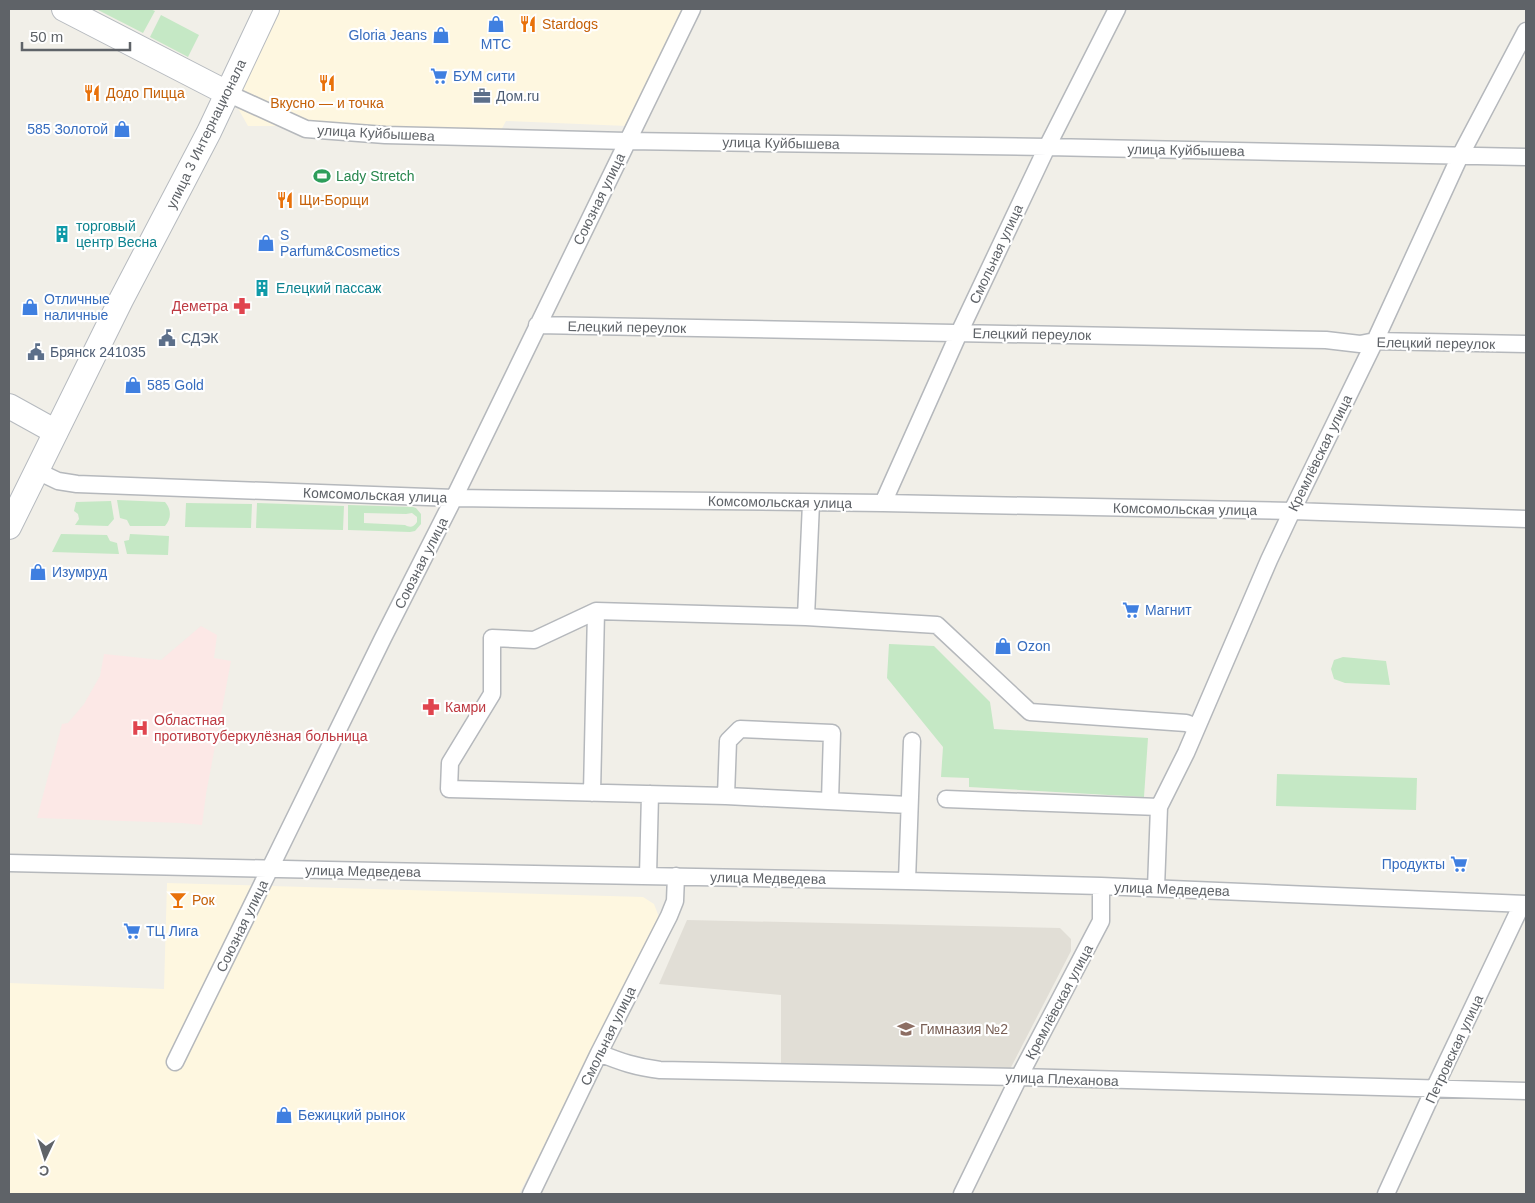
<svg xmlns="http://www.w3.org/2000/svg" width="1535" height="1203" viewBox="0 0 1535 1203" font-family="Helvetica,sans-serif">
<rect width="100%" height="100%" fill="#f1efe8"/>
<path fill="#fef7e0" d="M280,9h404l-57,117 -121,-5 -7,13 -187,-8h-64l-13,-23z
M167,883l476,14 11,7 5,13 -58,118 -82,159h-510v-211l155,6z"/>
<path fill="#e1ded6" d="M687,920l373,8 11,11v12l-63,122 -23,-2 -204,-8v-68l-122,-11z"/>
<path fill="#fce8e6" d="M201,626l16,9 -3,23 17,3 -25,133 -4,31 -20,-2 -145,-5 25,-94 6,-1 16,-19 16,-28 4,-22 57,6z"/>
<path fill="#c5e8c5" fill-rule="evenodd" d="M96,9h54l5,2 -12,22z
M161,15l38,20 -11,22 -38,-20z
M117,500l48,2c7,8 6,17 0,24h-35l-3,-6 -7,-2z
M111,501l3,18 -6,7 -33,-1 4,-6 -1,-5 -4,-3 2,-9z
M186,503l66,1 -1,24 -66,-1z
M257,503l87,3 -1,24 -87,-2z
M348,505l65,2 3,1 5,6v10l-6,7 -5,1 -62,-2zM364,513l42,1 6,-1 5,4v5c-3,5 -7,6 -12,3l-41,-2z
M61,534l46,1 3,6 7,2 2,11 -67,-2z
M130,534l39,2 -1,19 -41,-1 -3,-13 5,-1z
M889,644l45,2 56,56 4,27 154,9 -4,59 -175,-10v-9l-28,-1 2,-30 -56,-69z
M1343,657l43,4 4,24 -45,-2 -11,-4 -3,-10 3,-9z
M1277,774l140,4 -1,32 -140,-4z"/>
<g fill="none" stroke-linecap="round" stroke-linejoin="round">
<g stroke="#b5b8bc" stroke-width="19">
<path id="street" d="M227,93l79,36 79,6 242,6 420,6 479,10
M537,325l789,15 34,4 15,-3 151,3
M37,471l21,10 19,3 377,14 429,5 409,8 234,8
M883,503l76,-170 88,-186 70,-138
M596,611l-62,29 -42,-2v56l-42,69 -1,26 277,7 183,9
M806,617l131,8 93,87 156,11 11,4
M592,793l4,-182 210,6 5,-114
M726,796l2,-55 12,-12 92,4 -2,68
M946,799l213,8
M9,863l319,7 579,11 194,5 425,18
M648,876l2,-82
M907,881l5,-140
M1156,888l3,-81 27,-54 83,-193 23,-49 83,-170 85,-185 66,-125
M599,1053c22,9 37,14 61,17l359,7 507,14
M175,1062l208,-424 71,-140 238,-489
M531,1194l68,-141 70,-137 6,-15 1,-25
M962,1194l57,-117 82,-156v-35
M1386,1194l48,-105 88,-185"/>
</g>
<g stroke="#b6babf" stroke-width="26">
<path id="secondary" d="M64,9l163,84
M9,406l47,26
M9,527l112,-227 88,-168 58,-123"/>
</g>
<use href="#street" stroke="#fff" stroke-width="16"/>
<use href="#secondary" stroke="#fff" stroke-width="24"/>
</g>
<defs>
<g id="shop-bare" transform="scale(1.35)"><path d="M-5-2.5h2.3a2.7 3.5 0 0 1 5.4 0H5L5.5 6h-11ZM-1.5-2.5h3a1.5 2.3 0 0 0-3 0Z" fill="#3f7fe0" stroke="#fff" stroke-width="2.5" paint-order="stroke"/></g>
<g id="restaurant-bare" transform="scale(1.35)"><path d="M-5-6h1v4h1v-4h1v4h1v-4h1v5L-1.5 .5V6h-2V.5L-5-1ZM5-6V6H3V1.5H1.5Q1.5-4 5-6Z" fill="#e8710a" stroke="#fff" stroke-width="2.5" paint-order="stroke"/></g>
<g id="supermarket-bare" transform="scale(1.35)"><path d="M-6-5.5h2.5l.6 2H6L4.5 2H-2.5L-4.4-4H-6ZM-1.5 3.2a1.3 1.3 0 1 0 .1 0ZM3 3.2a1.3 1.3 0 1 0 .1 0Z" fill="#3f7fe0" stroke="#fff" stroke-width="2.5" paint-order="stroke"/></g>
<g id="office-bare" transform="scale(1.35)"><path d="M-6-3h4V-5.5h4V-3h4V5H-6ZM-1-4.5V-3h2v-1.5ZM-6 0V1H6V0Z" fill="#5c6f8a" stroke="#fff" stroke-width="2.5" paint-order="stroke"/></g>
<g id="stadium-bare" transform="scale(1.35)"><path d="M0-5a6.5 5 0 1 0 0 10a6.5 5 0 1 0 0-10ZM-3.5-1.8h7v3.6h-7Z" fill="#2e9e5b" stroke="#fff" stroke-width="2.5" paint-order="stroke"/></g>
<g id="building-bare" transform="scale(1.35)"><path d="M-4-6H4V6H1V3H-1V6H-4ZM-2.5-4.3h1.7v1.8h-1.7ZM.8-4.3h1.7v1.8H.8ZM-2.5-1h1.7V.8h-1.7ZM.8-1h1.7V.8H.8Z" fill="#0f9aa8" stroke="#fff" stroke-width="2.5" paint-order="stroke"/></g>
<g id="pharmacy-bare" transform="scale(1.35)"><path d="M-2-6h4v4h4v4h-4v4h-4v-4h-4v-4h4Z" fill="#e0444e" stroke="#fff" stroke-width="2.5" paint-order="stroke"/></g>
<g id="civic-bare" transform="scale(1.35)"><path d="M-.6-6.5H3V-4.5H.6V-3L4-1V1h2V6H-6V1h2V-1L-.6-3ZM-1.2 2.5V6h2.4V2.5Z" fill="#5c6f8a" stroke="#fff" stroke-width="2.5" paint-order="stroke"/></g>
<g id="hospital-bare" transform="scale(1.35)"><path d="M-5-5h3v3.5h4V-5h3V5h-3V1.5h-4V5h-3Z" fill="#e0444e" stroke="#fff" stroke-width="2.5" paint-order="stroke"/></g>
<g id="bar-bare" transform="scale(1.35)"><path d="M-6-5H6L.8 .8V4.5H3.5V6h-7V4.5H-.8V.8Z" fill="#e8710a" stroke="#fff" stroke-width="2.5" paint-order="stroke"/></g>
<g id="school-bare" transform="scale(1.35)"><path d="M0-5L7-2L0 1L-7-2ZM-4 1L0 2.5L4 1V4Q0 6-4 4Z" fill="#8d6e63" stroke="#fff" stroke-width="2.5" paint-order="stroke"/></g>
</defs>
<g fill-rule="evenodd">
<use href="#shop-bare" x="496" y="24"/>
<use href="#restaurant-bare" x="528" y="24"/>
<use href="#shop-bare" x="441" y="35"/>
<use href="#supermarket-bare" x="439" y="76"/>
<use href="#restaurant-bare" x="327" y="83"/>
<use href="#restaurant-bare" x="92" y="93"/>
<use href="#office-bare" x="482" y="96"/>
<use href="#shop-bare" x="122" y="129"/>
<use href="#stadium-bare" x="322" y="176"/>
<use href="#restaurant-bare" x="285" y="200"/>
<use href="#building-bare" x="62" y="234"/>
<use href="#shop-bare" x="266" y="243"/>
<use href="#building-bare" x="262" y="288"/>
<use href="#pharmacy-bare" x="242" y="306"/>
<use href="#shop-bare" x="30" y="307"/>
<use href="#civic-bare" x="167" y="338"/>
<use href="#civic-bare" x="36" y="352"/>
<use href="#shop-bare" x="133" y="385"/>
<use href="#shop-bare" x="38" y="572"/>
<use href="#supermarket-bare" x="1131" y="610"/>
<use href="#shop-bare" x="1003" y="646"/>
<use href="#pharmacy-bare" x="431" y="707"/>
<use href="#hospital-bare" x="140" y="728"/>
<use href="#supermarket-bare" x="1459" y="864"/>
<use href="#bar-bare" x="178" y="900"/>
<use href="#supermarket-bare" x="132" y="931"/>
<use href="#school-bare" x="906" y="1029"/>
<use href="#shop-bare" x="284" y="1115"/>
</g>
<g text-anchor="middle" stroke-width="4.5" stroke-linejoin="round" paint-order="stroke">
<g font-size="14" fill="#c56008" stroke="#fff" text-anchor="start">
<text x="542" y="29">Stardogs</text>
<text x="106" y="98">Додо Пицца</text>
<text x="327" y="108" text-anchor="middle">Вкусно — и точка</text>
<text x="299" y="205">Щи-Борщи</text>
<text x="192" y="905">Рок</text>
</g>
<g font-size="14" fill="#366cbe" stroke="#fff" text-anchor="start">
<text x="427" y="40" text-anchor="end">Gloria Jeans</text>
<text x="496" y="49" text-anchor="middle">МТС</text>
<text x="453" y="81">БУМ сити</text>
<text x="108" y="134" text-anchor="end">585 Золотой</text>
<text x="280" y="240">S<tspan x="280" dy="16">Parfum&amp;Cosmetics</tspan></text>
<text x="44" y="304">Отличные<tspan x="44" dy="16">наличные</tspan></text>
<text x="147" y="390">585 Gold</text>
<text x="52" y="577">Изумруд</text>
<text x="1145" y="615">Магнит</text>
<text x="1017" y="651">Ozon</text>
<text x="1445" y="869" text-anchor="end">Продукты</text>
<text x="146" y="936">ТЦ Лига</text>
<text x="298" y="1120">Бежицкий рынок</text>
</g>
<g font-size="14" fill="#4e5e75" stroke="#fff" text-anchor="start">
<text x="496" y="101">Дом.ru</text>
<text x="181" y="343">СДЭК</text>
<text x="50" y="357">Брянск 241035</text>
</g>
<g font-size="14" fill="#5f6368" stroke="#fff">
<text transform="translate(376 133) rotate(3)" y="5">улица Куйбышева</text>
<text transform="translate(206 134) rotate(-64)" y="5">улица 3 Интернационала</text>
<text transform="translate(781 143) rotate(1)" y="5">улица Куйбышева</text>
<text transform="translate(1186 150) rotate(1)" y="5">улица Куйбышева</text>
<text transform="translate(599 199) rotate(-64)" y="5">Союзная улица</text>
<text transform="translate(996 254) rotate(-65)" y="5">Смольная улица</text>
<text transform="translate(627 327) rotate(1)" y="5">Елецкий переулок</text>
<text transform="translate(1032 334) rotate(1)" y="5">Елецкий переулок</text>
<text transform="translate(1436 343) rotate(1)" y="5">Елецкий переулок</text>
<text transform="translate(1320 453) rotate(-64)" y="5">Кремлёвская улица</text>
<text transform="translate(375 495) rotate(2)" y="5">Комсомольская улица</text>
<text transform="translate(780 502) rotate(1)" y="5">Комсомольская улица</text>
<text transform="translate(1185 509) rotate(1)" y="5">Комсомольская улица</text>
<text transform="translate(421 563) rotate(-63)" y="5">Союзная улица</text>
<text transform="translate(363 871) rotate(1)" y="5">улица Медведева</text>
<text transform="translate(768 878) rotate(1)" y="5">улица Медведева</text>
<text transform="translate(1172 889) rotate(2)" y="5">улица Медведева</text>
<text transform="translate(242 926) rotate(-64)" y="5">Союзная улица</text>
<text transform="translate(1059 1002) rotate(-62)" y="5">Кремлёвская улица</text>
<text transform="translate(608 1036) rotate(-64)" y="5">Смольная улица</text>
<text transform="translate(1454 1049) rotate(-65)" y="5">Петровская улица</text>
<text transform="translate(1062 1079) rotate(2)" y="5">улица Плеханова</text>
</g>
<g font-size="14" fill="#27864d" stroke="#fff" text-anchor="start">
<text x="336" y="181">Lady Stretch</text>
</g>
<g font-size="14" fill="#0d838f" stroke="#fff" text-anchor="start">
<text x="76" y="231">торговый<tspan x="76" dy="16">центр Весна</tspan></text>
<text x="276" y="293">Елецкий пассаж</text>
</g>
<g font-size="14" fill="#be3a42" stroke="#fff" text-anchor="start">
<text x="228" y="311" text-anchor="end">Деметра</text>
<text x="445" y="712">Камри</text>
<text x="154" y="725">Областная<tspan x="154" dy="16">противотуберкулёзная больница</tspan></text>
</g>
<g font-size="14" fill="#785e54" stroke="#fff" text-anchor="start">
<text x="920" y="1034">Гимназия №2</text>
</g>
</g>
<rect width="1535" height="1203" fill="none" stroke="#5f6368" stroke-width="20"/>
<g transform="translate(45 1158) rotate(184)" stroke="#ffffff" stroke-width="4" paint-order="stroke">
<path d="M0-4L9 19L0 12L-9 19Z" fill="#5f6368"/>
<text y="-8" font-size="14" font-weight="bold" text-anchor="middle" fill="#5f6368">С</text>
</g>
<path d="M22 42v8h108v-8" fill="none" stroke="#5f6368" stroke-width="2.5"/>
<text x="30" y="42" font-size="15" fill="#5f6368" stroke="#ffffff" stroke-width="4" paint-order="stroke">50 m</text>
</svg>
